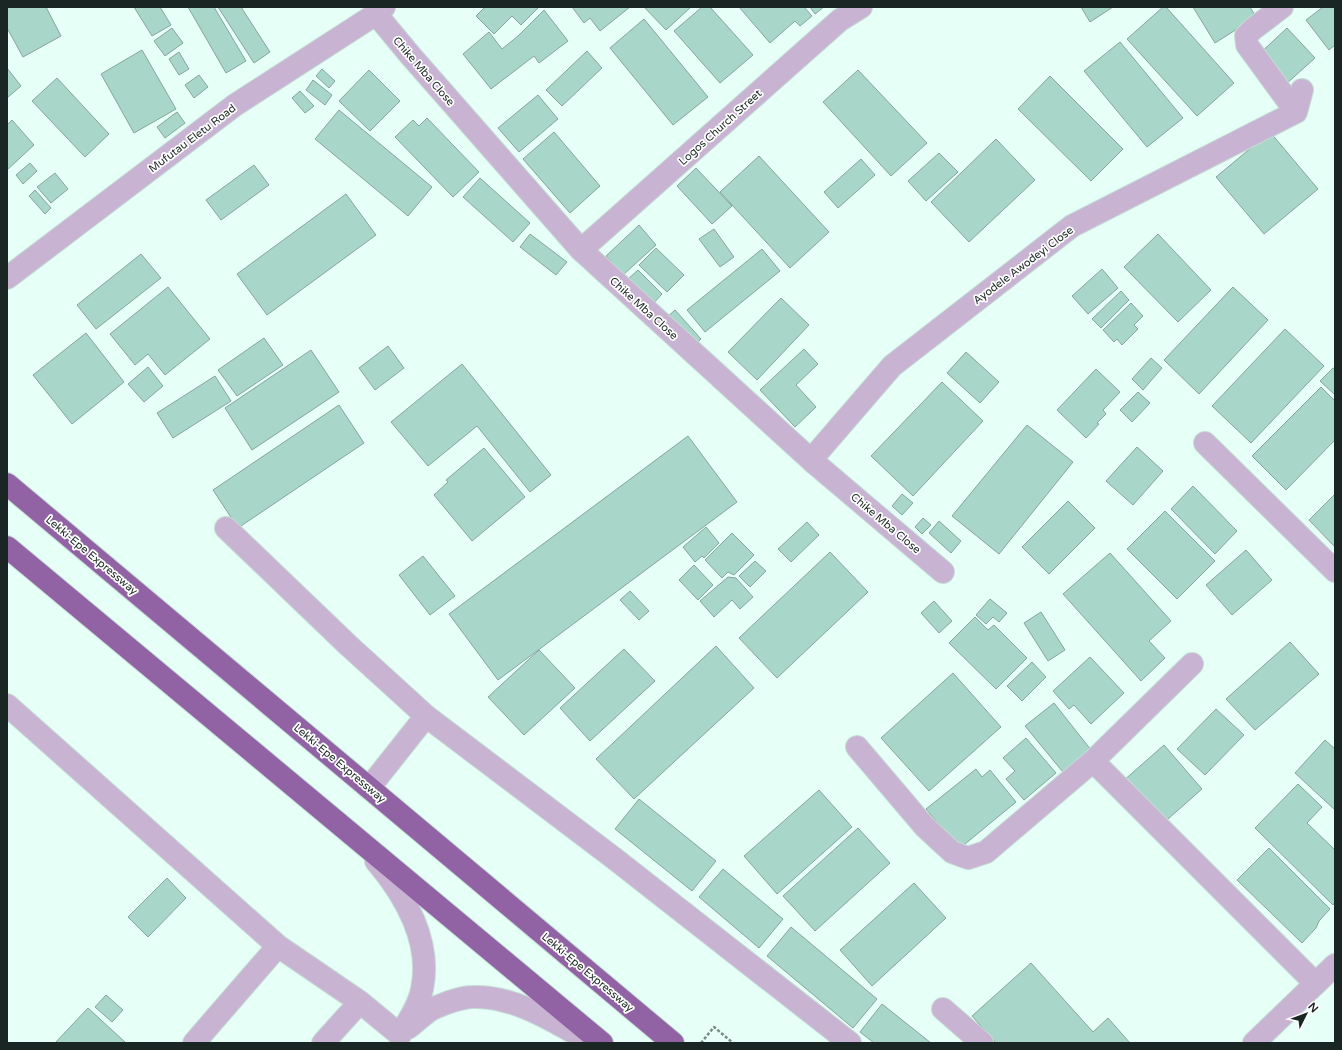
<svg xmlns="http://www.w3.org/2000/svg" width="1342" height="1050" viewBox="0 0 1342 1050" font-family="'Varela Round',sans-serif">
<rect width="100%" height="100%" fill="#e6fff7"/>
<path fill="#a8d6c8" stroke="#87a59b" d="M7,7h39l15,29 -38,21 -16,-29z
M134,7h26l11,18 -19,11z
M188,7h26l32,54 -20,12z
M218,7h23l29,45 -16,11z
M485,7h54l-18,18 -9,-9 -18,18 -18,-18z
M572,7h58l-30,24 -10,-13 -6,5z
M644,7h47l-25,23z
M702,7h8l43,48 -33,28 -46,-52z
M739,7h65l8,9 -12,10 -5,-5 -25,22z
M810,7h14l-9,7z
M1081,7h32l-23,15z
M1163,7h3l68,76 -37,33 -70,-77z
M1193,7h57l6,10 -41,26z
M1323,7h12v38l-6,5 -23,-30z
M544,10l24,31 -29,22 -5,-7 -43,33 -28,-35 26,-22 13,17 16,-13z
M644,19l64,78 -35,28 -63,-77z
M172,28l11,15 -18,13 -11,-15z
M1287,28l28,30 -30,27 -28,-29z
M1120,42l63,76 -36,29 -63,-76z
M142,50l34,59 -42,24 -33,-59z
M587,51l15,17 -40,38 -16,-16z
M179,52l10,17 -10,6 -10,-16z
M7,68l14,18 -14,12z
M322,69l13,12 -6,7 -13,-12z
M369,70l31,31 -30,30 -31,-30z
M858,70l69,73 -36,33 -68,-74z
M199,75l9,12 -14,11 -9,-13z
M1050,76l73,73 -32,32 -73,-72z
M57,78l52,56 -24,23 -53,-56z
M313,80l19,15 -7,10 -19,-15z
M300,91l14,15 -9,7 -13,-15z
M538,95l20,24 -39,33 -21,-24z
M339,110l93,77 -24,29 -93,-77z
M177,112l8,11 -20,15 -8,-11z
M427,118l52,54 -26,25 -58,-60 18,-17 6,6z
M12,120l22,25 -27,25v-45z
M554,132l46,54 -30,27 -47,-54z
M1270,132l48,57 -54,45 -48,-57z
M996,139l39,41 -66,62 -38,-40z
M939,153l19,19 -32,29 -18,-20z
M759,156l70,76 -39,36 -70,-76z
M861,159l14,16 -37,33 -14,-16z
M30,163l7,8 -14,13 -7,-9z
M254,165l15,20 -48,35 -15,-20z
M696,168l36,38 -20,18 -35,-38z
M55,173l13,16 -17,14 -14,-16z
M480,178l50,45 -17,19 -50,-45z
M35,190l16,18 -6,6 -16,-18z
M346,194l30,41 -109,80 -30,-41z
M639,225l17,20 -33,30 -17,-19z
M714,229l20,28 -14,10 -21,-28z
M530,234l37,28 -11,13 -36,-28z
M1158,234l53,56 -33,32 -54,-55z
M656,248l28,27 -17,17 -28,-27z
M762,249l18,22 -75,61 -18,-22z
M141,254l20,24 -65,51 -19,-24z
M1102,269l16,19 -30,26 -16,-18z
M638,270l24,24 -11,12 -25,-25z
M168,287l42,52 -45,36 -17,-21 -13,11 -25,-31z
M1233,287l35,33 -69,74 -35,-34z
M1121,291l8,9 -28,28 -9,-9z
M781,298l28,27 -52,55 -29,-28z
M1131,303l12,13 -9,9 4,4 -16,16 -5,-6 -3,3 -11,-12z
M675,310l26,29 -9,8 -27,-28z
M1285,329l39,37 -73,77 -39,-37z
M86,333l38,49 -52,42 -39,-49z
M264,338l19,27 -46,31 -19,-26z
M388,346l16,22 -29,22 -16,-22z
M804,349l14,15 -22,21 20,22 -21,20 -35,-37z
M311,350l28,42 -87,58 -27,-42z
M966,352l33,30 -19,21 -33,-30z
M1151,358l11,10 -19,22 -11,-11z
M462,364l89,111 -21,17 -53,-66 -49,40 -37,-44z
M148,367l15,19 -19,16 -16,-18z
M1333,368l2,1v26l-15,-14z
M1096,369l24,23 -17,18 3,4 -9,9 2,1 -13,14 -29,-28z
M215,376l16,25 -58,37 -16,-25z
M942,382l41,39 -70,75 -42,-40z
M1321,387l14,14v39l-49,50 -34,-34z
M1138,392l12,11 -18,19 -12,-12z
M339,405l25,38 -126,85 -25,-38z
M1027,425l46,37 -74,92 -47,-38z
M688,436l49,66 -239,178 -49,-66z
M1137,447l26,24 -30,34 -27,-24z
M484,448l41,49 -53,44 -38,-46 14,-13 -2,-2z
M1193,486l44,45 -22,23 -44,-45z
M902,494l11,9 -11,12 -10,-9z
M1335,494v53l-26,-27z
M1068,501l27,27 -46,46 -27,-27z
M1165,511l50,50 -38,38 -50,-50z
M923,518l8,7 -9,9 -7,-7z
M939,521l22,20 -10,12 -22,-20z
M807,522l12,13 -28,27 -13,-13z
M706,527l13,16 -15,15 -2,-2 -7,6 -12,-15z
M732,533l22,22 -20,20 -6,-3 -6,6 -17,-18z
M1246,550l26,30 -40,35 -26,-30z
M830,552l38,40 -91,86 -38,-40z
M1110,553l61,68 -22,20 16,17 -24,23 -78,-87z
M423,556l32,40 -25,19 -31,-40z
M755,561l11,10 -16,16 -11,-11z
M694,565l19,20 -15,15 -19,-20z
M728,577l8,1 17,19 -13,12 -8,-9 -18,17 -14,-16z
M630,591l19,20 -10,9 -19,-20z
M990,599l17,14 -8,9 -6,-5 -7,7 -10,-9z
M934,601l18,20 -13,12 -18,-20z
M1041,612l24,38 -17,11 -24,-38z
M975,617l13,13 6,-5 33,33 -31,31 -47,-46z
M1290,642l29,32 -64,56 -29,-31z
M716,646l38,42 -120,111 -38,-40z
M624,649l31,32 -65,60 -30,-33z
M539,650l36,38 -51,47 -36,-38z
M1090,657l34,36 -33,31 -17,-19 -5,4 -16,-18z
M1032,662l14,15 -24,24 -15,-15z
M953,673l48,54 -72,64 -48,-53z
M1054,703l41,52 -28,22 -42,-51z
M1216,709l28,26 -39,40 -28,-26z
M1026,738l30,35 -32,27 -18,-21 9,-8 -12,-13z
M1325,740l10,9v61l-40,-37z
M1164,745l38,44 -42,37 -38,-44z
M976,769l6,8 8,-7 26,32 -57,47 -33,-40z
M1298,784l24,23 -15,16 28,27v52l-2,3 -78,-77z
M819,790l33,37 -75,67 -33,-38z
M639,799l77,62 -24,30 -77,-62z
M858,828l32,35 -75,68 -32,-35z
M1269,848l61,61 -11,12 -3,7 -14,15 -65,-63z
M723,869l60,50 -24,29 -60,-51z
M167,878l19,20 -38,39 -20,-20z
M914,883l32,35 -74,68 -32,-36z
M791,927l86,72 -24,29 -86,-72z
M1031,963l62,69 15,-14 22,25h-134l-24,-27z
M106,995l17,15 -11,12 -17,-15z
M882,1004l49,39h-57l-14,-11z
M88,1008l38,35h-71z"/>
<g fill="none" stroke-linecap="round" stroke-linejoin="round">
<g stroke="#c5dcd5" stroke-width="24">
<path id="minor" d="M1282,7l-29,22 -7,7 1,9 49,67
M376,14l34,41 171,195 230,210 132,112
M581,250l259,-230 21,-13
M7,278l228,-173 141,-91 8,-7
M1205,443l130,128
M811,460l81,-94 180,-140 224,-114 6,-22
M226,528l122,117 78,71 189,143 235,184
M7,705l271,241 82,56 40,33
M857,747l68,80 27,25 16,6 18,-6 107,-91 99,-97
M1093,761l222,222
M369,788l57,-72
M376,861c29,34 56,81 46,128 -3,17 -14,32 -22,46
M943,1009l39,34
M408,1028c8,-6 16,-14 24,-19 11,-5 30,-12 41,-12 41,-2 85,27 119,46
M194,1043l84,-97
M323,1043l37,-41
M1254,1043l81,-78"/>
</g>
<g stroke="#c5dcd5" stroke-width="24">
<path id="highway" d="M7,484l666,559
M7,547l595,496"/>
</g>
<path stroke="#798b86" stroke-width="2.5" stroke-dasharray="3 2" stroke-linecap="butt" d="M701,1043l13,-16 19,16"/>
<use href="#minor" stroke="#c9b3d3" stroke-width="22"/>
<use href="#highway" stroke="#9163a5" stroke-width="22"/>
</g>
<g text-anchor="middle" stroke-width="3.5" stroke-linejoin="round" paint-order="stroke">
<g font-size="11" fill="#1a2623" stroke="#fff">
<text transform="translate(424 71) rotate(49)" y="4">Chike Mba Close</text>
<text transform="translate(720 127) rotate(-42)" y="4">Logos Church Street</text>
<text transform="translate(192 138) rotate(-37)" y="4">Mufutau Eletu Road</text>
<text transform="translate(1023 265) rotate(-37)" y="4">Ayodele Awodeyi Close</text>
<text transform="translate(644 308) rotate(42)" y="4">Chike Mba Close</text>
<text transform="translate(886 523) rotate(40)" y="4">Chike Mba Close</text>
<text transform="translate(92 555) rotate(40)" y="4">Lekki-Epe Expressway</text>
<text transform="translate(340 763) rotate(40)" y="4">Lekki-Epe Expressway</text>
<text transform="translate(588 972) rotate(40)" y="4">Lekki-Epe Expressway</text>
</g>
</g>
<rect width="1342" height="1050" fill="none" stroke="#1a2623" stroke-width="16"/>
<g transform="translate(1306 1014) rotate(48)" stroke="#ffffff" stroke-width="3" paint-order="stroke">
<path d="M0-3L7 15L0 10L-7 15Z" fill="#1a2623"/>
<text y="-6" font-size="11" font-weight="bold" text-anchor="middle" fill="#1a2623">N</text>
</g>
</svg>
